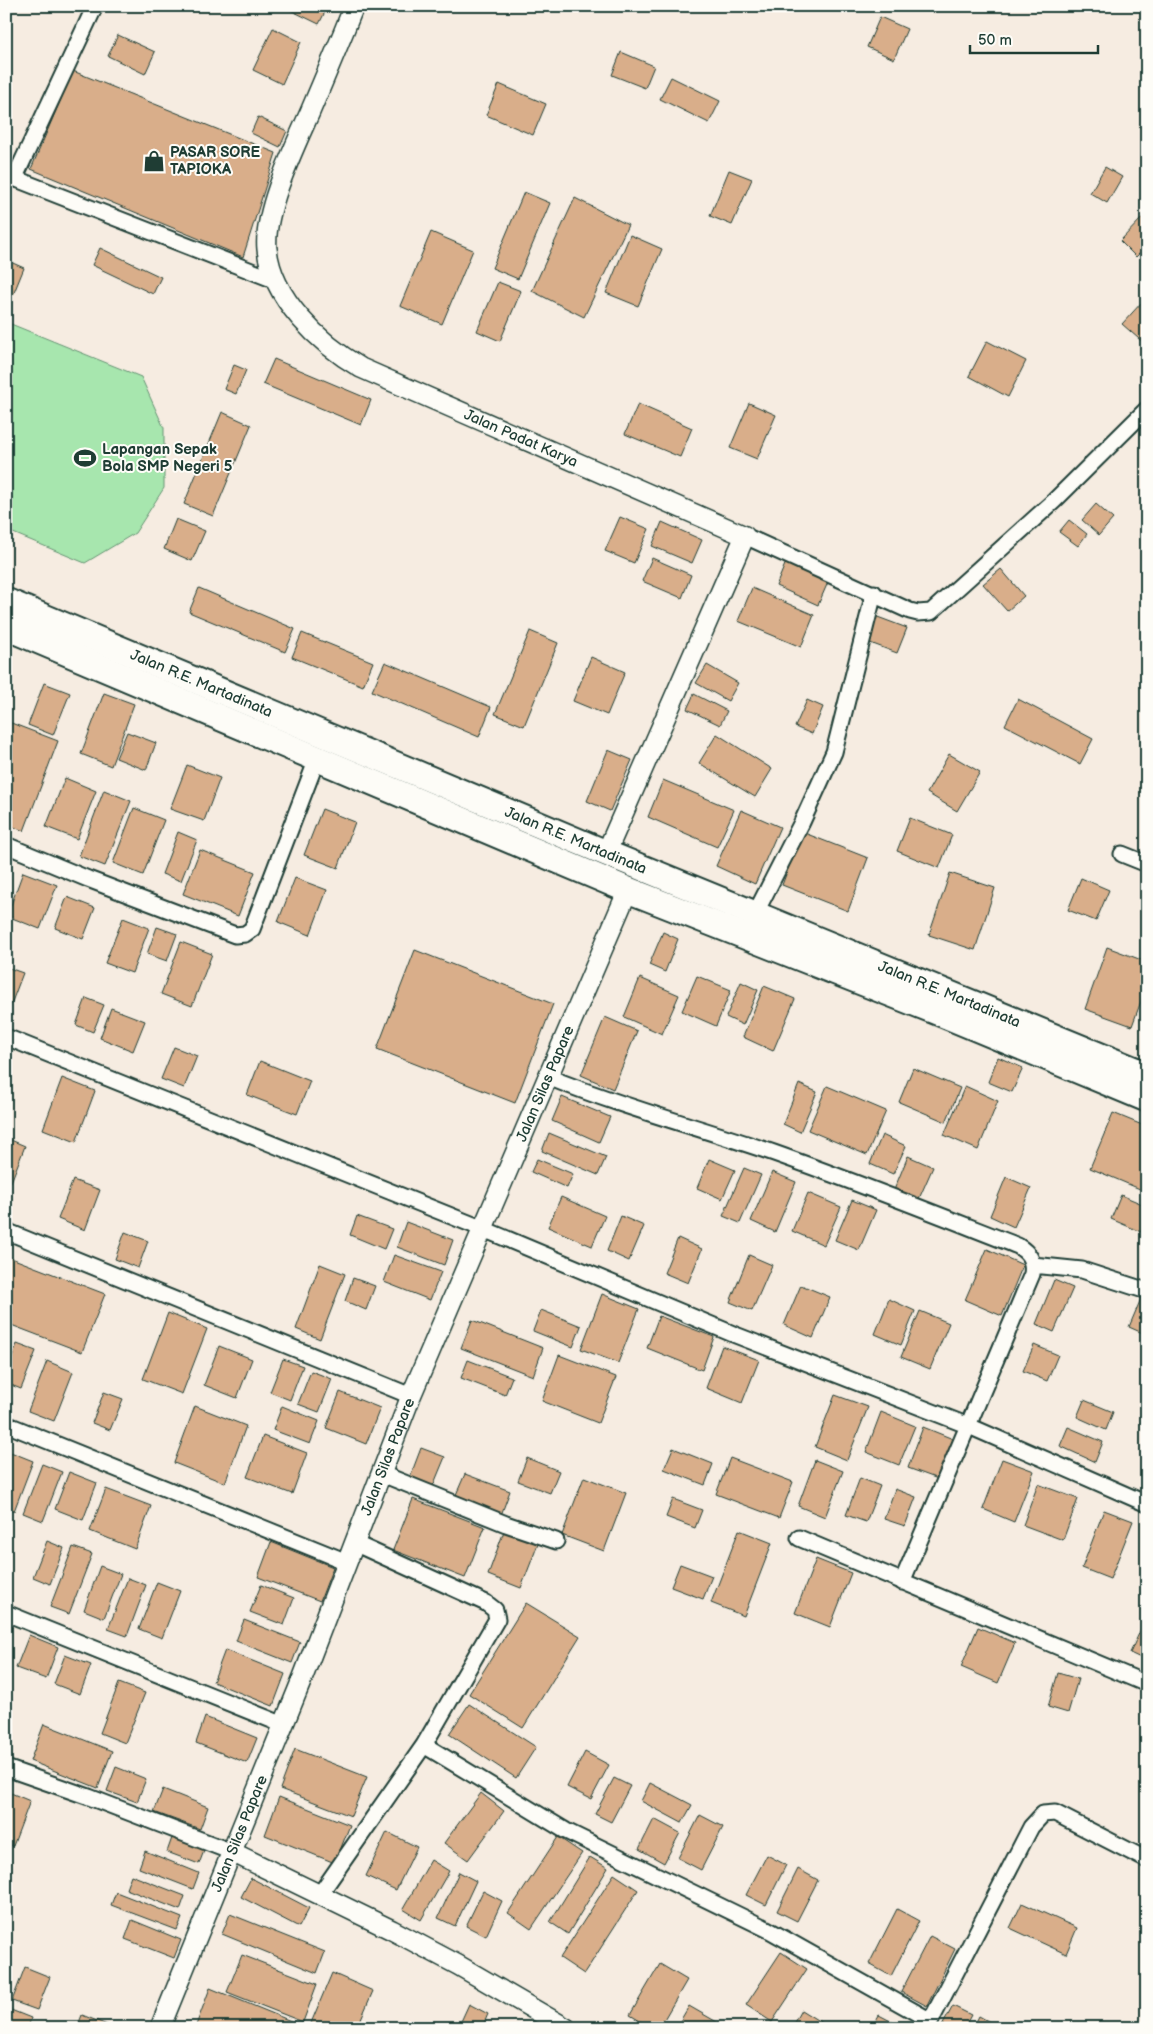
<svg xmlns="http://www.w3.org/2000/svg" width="1153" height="2034" viewBox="0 0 1153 2034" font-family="'Balsamiq Sans',sans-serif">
<rect width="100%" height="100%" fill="#f6ece1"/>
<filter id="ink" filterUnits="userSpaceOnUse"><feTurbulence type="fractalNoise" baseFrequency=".02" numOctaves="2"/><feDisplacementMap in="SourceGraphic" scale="10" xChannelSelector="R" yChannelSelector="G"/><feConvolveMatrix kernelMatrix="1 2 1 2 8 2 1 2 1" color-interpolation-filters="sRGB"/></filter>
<g filter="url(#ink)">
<path fill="#a7e6ae" stroke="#639271" d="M6,322l135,55 23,51v60l-29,45 -50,30 -79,-33z"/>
<path fill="#d9ae8a" stroke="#1f3d34" d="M282,6h46l-9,18z
M880,17l27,12 -13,30 -27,-12z
M273,28l28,14 -19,42 -29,-14z
M118,35l37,17 -10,22 -37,-18z
M621,52l33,14 -9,22 -33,-13z
M73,71l203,82 -33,104 -212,-88z
M671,77l49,24 -11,22 -49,-24z
M499,84l47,20 -13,31 -47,-20z
M258,117l29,14 -7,16 -29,-14z
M1105,167l17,10 -15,26 -17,-10z
M729,170l23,9 -20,46 -22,-9z
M524,192l26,11 -32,76 -26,-11z
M575,198l53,27 -44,92 -52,-26z
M1144,216l3,3v27l-11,11 -16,-16z
M431,232l42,18 -31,74 -42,-18z
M630,235l32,14 -24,57 -32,-13z
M100,248l61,29 -8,17 -61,-29z
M6,260l18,8 -11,27 -7,-3z
M498,282l23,9 -21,50 -23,-10z
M1143,301l4,3v42l-25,-22z
M987,341l39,20 -18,36 -39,-21z
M274,359l97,41 -10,25 -98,-41z
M234,365l12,5 -10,24 -12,-5z
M749,403l27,12 -19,44 -27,-11z
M638,404l54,24 -12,29 -55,-23z
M222,412l29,13 -38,91 -29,-12z
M1096,504l17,15 -14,16 -17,-15z
M620,517l29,12 -15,34 -29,-12z
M176,519l29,12 -13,30 -28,-12z
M1069,520l18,14 -9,12 -19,-14z
M662,522l40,18 -10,23 -40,-17z
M652,558l39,17 -9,23 -40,-17z
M786,562l43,18 -11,25 -42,-19z
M1001,569l23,27 -17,15 -24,-27z
M199,588l96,41 -10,23 -96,-40z
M752,588l62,27 -13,32 -63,-26z
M875,616l32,12 -10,25 -32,-12z
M530,631l28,12 -34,83 -29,-12z
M302,633l71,29 -10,24 -71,-29z
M591,657l34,15 -18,43 -34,-14z
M385,662l106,45 -12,30 -107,-46z
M707,665l31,18 -10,18 -32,-18z
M44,683l26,10 -17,42 -25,-10z
M104,693l30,11 -23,62 -30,-12z
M694,694l33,17 -7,14 -33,-16z
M1018,699l75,40 -13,25 -75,-39z
M807,700l16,7 -11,27 -17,-7z
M6,721l52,20 -34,90 -18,-7z
M127,732l29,11 -10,27 -30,-12z
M717,734l55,35 -17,28 -56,-34z
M608,750l24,10 -22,51 -23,-10z
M949,754l31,18 -23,39 -30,-18z
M187,765l33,13 -16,43 -34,-12z
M65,778l31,13 -19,48 -31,-12z
M663,780l71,30 -17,37 -69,-30z
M104,790l27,11 -26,65 -26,-10z
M134,808l30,12 -21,55 -30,-12z
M322,809l33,13 -17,46 -34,-13z
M741,810l39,17 -25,57 -39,-18z
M910,818l42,17 -13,33 -42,-17z
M178,832l19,8 -16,41 -19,-7z
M802,832l66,26 -20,53 -66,-26z
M200,850l55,22 -17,44 -55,-22z
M23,872l34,13 -17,44 -33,-13z
M950,873l45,15 -20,62 -46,-15z
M295,878l32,12 -17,45 -32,-13z
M1081,878l28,12 -13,31 -28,-11z
M67,897l28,11 -12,31 -28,-11z
M123,918l26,10 -17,45 -27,-10z
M157,927l20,7 -10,27 -20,-7z
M663,932l15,7 -13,33 -16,-7z
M181,942l31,12 -20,52 -31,-12z
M1107,947l40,15v23l-15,41 -47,-17z
M415,950l138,54 -38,99 -138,-54z
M6,967l17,6 -13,34 -4,-1z
M697,976l34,14 -15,36 -34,-15z
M640,978l39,17 -17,39 -38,-17z
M741,982l17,8 -15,35 -17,-8z
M764,986l31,13 -22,52 -30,-14z
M86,998l18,7 -11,27 -17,-7z
M111,1008l34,13 -12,30 -33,-13z
M605,1017l32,14 -24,58 -32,-14z
M174,1047l23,9 -13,32 -23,-9z
M998,1057l25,11 -11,24 -24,-10z
M260,1061l50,20 -13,33 -50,-19z
M913,1068l47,20 -14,34 -47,-20z
M62,1078l33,13 -19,51 -33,-13z
M799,1084l18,8 -17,40 -17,-8z
M827,1086l59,25 -19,44 -59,-25z
M965,1086l33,15 -20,49 -34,-15z
M562,1097l48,20 -11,25 -47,-21z
M1113,1113l34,14v65l-57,-24z
M549,1133l57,24 -8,18 -56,-24z
M882,1135l24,11 -13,28 -23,-10z
M6,1138l19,8 -14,36 -5,-2z
M908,1156l25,11 -15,34 -24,-11z
M537,1159l36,15 -6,14 -36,-16z
M709,1159l26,11 -13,29 -25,-11z
M744,1168l17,7 -21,48 -17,-7z
M772,1172l24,10 -21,50 -24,-11z
M1006,1177l25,11 -17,39 -24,-11z
M73,1180l27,10 -15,40 -27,-11z
M808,1193l33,14 -17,38 -32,-14z
M1121,1195l26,11v12l-6,14 -30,-13z
M561,1197l44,19 -13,30 -44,-19z
M852,1200l24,10 -17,40 -24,-10z
M357,1216l35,13 -8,20 -34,-14z
M621,1216l23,10 -15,35 -22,-10z
M406,1222l47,18 -9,25 -47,-18z
M125,1232l23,9 -10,27 -23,-9z
M678,1238l24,11 -14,34 -24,-10z
M987,1249l36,16 -21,51 -37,-16z
M394,1255l47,17 -11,28 -46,-18z
M749,1255l23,10 -20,46 -22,-9z
M6,1256l99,38 -23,58 -76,-29z
M320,1264l25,10 -25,65 -24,-10z
M353,1278l22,8 -9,24 -21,-9z
M1054,1280l19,8 -19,44 -18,-8z
M801,1285l29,12 -17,41 -29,-13z
M602,1294l37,15 -21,54 -37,-14z
M1143,1294l4,2v39l-18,-8z
M889,1299l26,12 -14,34 -26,-11z
M541,1310l40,16 -8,21 -40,-16z
M920,1311l29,12 -19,46 -29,-12z
M168,1313l39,16 -25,65 -39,-15z
M659,1316l55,21 -12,33 -55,-22z
M472,1320l71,28 -10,28 -72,-28z
M17,1344l19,7 -15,38 -15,-6v-10z
M1034,1345l24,10 -11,26 -24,-10z
M219,1346l33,13 -15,39 -33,-13z
M722,1346l37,14 -17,43 -36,-15z
M559,1355l57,22 -18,46 -56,-22z
M283,1359l20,7 -13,34 -20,-8z
M468,1360l44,17 -7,18 -44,-17z
M47,1361l26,11 -19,49 -26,-10z
M311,1371l21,8 -13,33 -21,-8z
M104,1392l19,7 -13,31 -18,-7z
M340,1392l40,16 -14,36 -40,-16z
M835,1395l33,12 -21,53 -32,-13z
M1084,1400l29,12 -7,18 -29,-13z
M195,1406l51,20 -21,57 -51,-20z
M282,1406l37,15 -9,23 -37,-14z
M881,1412l34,14 -16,39 -33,-13z
M923,1427l30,12 -15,40 -30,-11z
M1068,1427l35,15 -8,20 -35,-16z
M263,1436l44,17 -15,41 -45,-17z
M421,1448l24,9 -12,29 -23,-9z
M673,1448l40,16 -8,21 -41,-16z
M8,1451l25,10 -19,50 -8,-3v-52z
M527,1458l32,13 -9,22 -32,-12z
M730,1458l63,24 -14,36 -63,-24z
M1002,1459l32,12 -20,51 -31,-13z
M815,1460l28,11 -18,46 -27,-11z
M42,1464l20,8 -19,49 -20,-8z
M69,1472l28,11 -14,37 -28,-11z
M465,1474l45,17 -9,24 -46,-18z
M584,1477l42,16 -22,58 -42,-16z
M860,1478l20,8 -14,36 -20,-7z
M1038,1484l40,15 -15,41 -40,-15z
M106,1489l45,17 -16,43 -45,-18z
M895,1489l21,8 -11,29 -21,-7z
M413,1499l72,28 -20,51 -72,-28z
M673,1499l29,11 -7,18 -29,-11z
M1104,1510l29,11 -23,58 -28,-11z
M739,1530l33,13 -28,73 -33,-13z
M504,1531l34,13 -17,44 -33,-13z
M47,1541l17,7 -14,36 -17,-7z
M271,1542l62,25 -13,34 -62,-24z
M73,1547l19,7 -23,60 -19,-7z
M816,1559l35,14 -21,54 -35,-14z
M680,1564l32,12 -9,23 -32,-12z
M100,1566l21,8 -17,44 -20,-8z
M128,1578l18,7 -19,51 -19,-7z
M157,1582l23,9 -18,47 -23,-9z
M261,1585l33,13 -10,27 -34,-13z
M526,1603l54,33 -57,92 -54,-34z
M1147,1616v45l-17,-8z
M244,1620l56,22 -8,21 -56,-22z
M978,1627l37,16 -17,40 -37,-16z
M29,1635l29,12 -12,32 -30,-11z
M225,1650l60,24 -12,32 -60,-24z
M65,1655l26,10 -11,29 -26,-10z
M1058,1673l20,6 -10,34 -20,-6z
M119,1683l26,10 -20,50 -25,-10z
M469,1704l67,43 -20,31 -67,-44z
M205,1717l52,21 -10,25 -51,-20z
M44,1724l68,27 -14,37 -68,-27z
M295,1749l72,28 -16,39 -71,-27z
M585,1752l24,13 -18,34 -24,-12z
M116,1767l30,12 -9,23 -30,-11z
M614,1778l16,8 -19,36 -16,-8z
M650,1783l42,22 -10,18 -41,-22z
M163,1789l45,18 -8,22 -46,-17z
M6,1791l24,10 -17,45 -7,-3z
M481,1793l23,18 -36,49 -24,-17z
M279,1797l71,28 -15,38 -70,-28z
M700,1815l23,12 -22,43 -23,-12z
M654,1819l26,14 -16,30 -25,-14z
M387,1832l30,15 -21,43 -30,-14z
M173,1835l32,13 -6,16 -32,-12z
M558,1837l24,16 -51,76 -23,-16z
M145,1851l54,22 -6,16 -54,-21z
M767,1855l19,10 -20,40 -20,-10z
M590,1857l18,11 -40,66 -18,-12z
M431,1860l18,11 -28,49 -18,-11z
M798,1869l20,11 -21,41 -20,-10z
M459,1872l17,9 -21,45 -17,-8z
M614,1874l24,16 -54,84 -24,-16z
M131,1875l54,21 -5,14 -54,-21z
M251,1878l58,30 -10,19 -58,-30z
M483,1891l19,10 -16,35 -20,-10z
M116,1892l66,26 -5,12 -66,-25z
M1022,1903l55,25 -11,26 -56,-26z
M897,1909l22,12 -28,55 -22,-12z
M230,1914l95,38 -8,21 -95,-39z
M132,1920l49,20 -7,18 -49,-19z
M930,1936l25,13 -28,57 -26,-14z
M781,1952l26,17 -35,53 -26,-17z
M242,1955l75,29 -14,38 -76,-30z
M660,1964l27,16 -28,48h-7l-22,-13z
M25,1967l25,10 -13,33 -25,-9z
M332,1973l41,18 -16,37h-36l-10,-5z
M210,1988l98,40h-113z
M469,2004l19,10 -6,14h-24z
M689,2006l33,19 -2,3h-44z
M953,2006l18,9 -7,13h-23z
M6,2008l25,10 -3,10h-22z
M801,2010l29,18h-39z
M82,2015l33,13h-38z
M879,2015l25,13h-32z
M979,2016l18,10 -1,2h-23z"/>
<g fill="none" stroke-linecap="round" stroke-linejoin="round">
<g stroke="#1f3d34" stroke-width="19">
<path id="minor" d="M6,175l271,106
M15,177l80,-171
M745,536l165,75 8,2 13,-1 123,-111 93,-92
M6,845l82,34 147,56 10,-1 7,-5 65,-170
M1122,854l25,10
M755,914l47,-92 32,-70 40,-159
M6,1037l475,191 252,106 236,92 178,78
M548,1077c74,30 150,50 226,76 82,29 162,61 244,93 11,7 16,14 14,28l-130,308
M6,1231l405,165
M1033,1265l49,5 65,21
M6,1424l341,138
M382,1474l124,50 50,17
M799,1538l348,146
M6,1613l278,112
M424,1745l142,86 201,98 164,92
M6,1768l83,29 143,55
M320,1894l104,-149 73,-126 -2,-9 -9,-7 -132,-60
M927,2028l104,-201 12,-13 12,-1 92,47"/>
</g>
<g stroke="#1f3d34" stroke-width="22">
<g id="tertiary">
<path id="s1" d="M354,6c-14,35 -29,71 -44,106 -15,34 -47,100 -43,137 5,50 53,95 94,119l384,168 -139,317"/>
<path d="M232,1852l160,78 66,35 108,63"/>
<path id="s2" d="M160,2028l143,-351 108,-281 217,-506"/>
</g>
</g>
<g stroke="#1f3d34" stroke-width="29">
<g id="trunk">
<path id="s3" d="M6,601l600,252 541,222"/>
<path d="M6,627l622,263 307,121 212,88"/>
</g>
</g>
<use href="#minor" stroke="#fdfcf7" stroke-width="15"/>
<use href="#tertiary" stroke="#fdfcf7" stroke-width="19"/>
<use href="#trunk" stroke="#fdfcf7" stroke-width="25"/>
</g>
</g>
<defs>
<g id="shop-bare" transform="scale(1.725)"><path d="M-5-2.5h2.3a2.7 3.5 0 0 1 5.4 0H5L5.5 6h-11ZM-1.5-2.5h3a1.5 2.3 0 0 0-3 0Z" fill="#1f3d34" stroke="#fdfcf7" stroke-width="2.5" paint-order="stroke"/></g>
<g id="stadium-bare" transform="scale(1.725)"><path d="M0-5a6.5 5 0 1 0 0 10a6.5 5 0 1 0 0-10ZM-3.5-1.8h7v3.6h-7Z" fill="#1f3d34" stroke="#fdfcf7" stroke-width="2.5" paint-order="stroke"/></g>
</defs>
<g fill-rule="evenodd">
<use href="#shop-bare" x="154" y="161"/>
<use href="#stadium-bare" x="85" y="458"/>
</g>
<g text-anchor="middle" stroke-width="4" stroke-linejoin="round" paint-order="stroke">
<g font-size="15" font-weight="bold" fill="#1f3d34" stroke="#fdfcf7" text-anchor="start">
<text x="170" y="157">PASAR SORE<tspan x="170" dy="17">TAPIOKA</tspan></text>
<text x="102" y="454">Lapangan Sepak<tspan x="102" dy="17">Bola SMP Negeri 5</tspan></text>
</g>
<g font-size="15" fill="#1f3d34" stroke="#fdfcf7">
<text dy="5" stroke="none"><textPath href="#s1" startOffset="591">Jalan Padat Karya</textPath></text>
<text dy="5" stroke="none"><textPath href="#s3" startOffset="212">Jalan R.E. Martadinata</textPath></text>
<text dy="5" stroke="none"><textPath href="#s3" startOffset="618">Jalan R.E. Martadinata</textPath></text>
<text dy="5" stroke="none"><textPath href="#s3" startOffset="1022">Jalan R.E. Martadinata</textPath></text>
<text dy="5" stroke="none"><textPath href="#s2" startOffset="1020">Jalan Silas Papare</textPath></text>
<text dy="5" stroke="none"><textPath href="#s2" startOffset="615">Jalan Silas Papare</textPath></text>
<text dy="5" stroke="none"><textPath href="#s2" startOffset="210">Jalan Silas Papare</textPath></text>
</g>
</g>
<rect width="1153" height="2034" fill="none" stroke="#fdfcf7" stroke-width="25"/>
<rect x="12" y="12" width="1128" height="2009" fill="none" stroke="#1f3d34" stroke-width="2" filter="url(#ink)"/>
<path d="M970 45v8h128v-8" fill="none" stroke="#1f3d34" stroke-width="2.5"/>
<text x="978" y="45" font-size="15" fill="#1f3d34" stroke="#fdfcf7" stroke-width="4" paint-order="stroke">50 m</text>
</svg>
